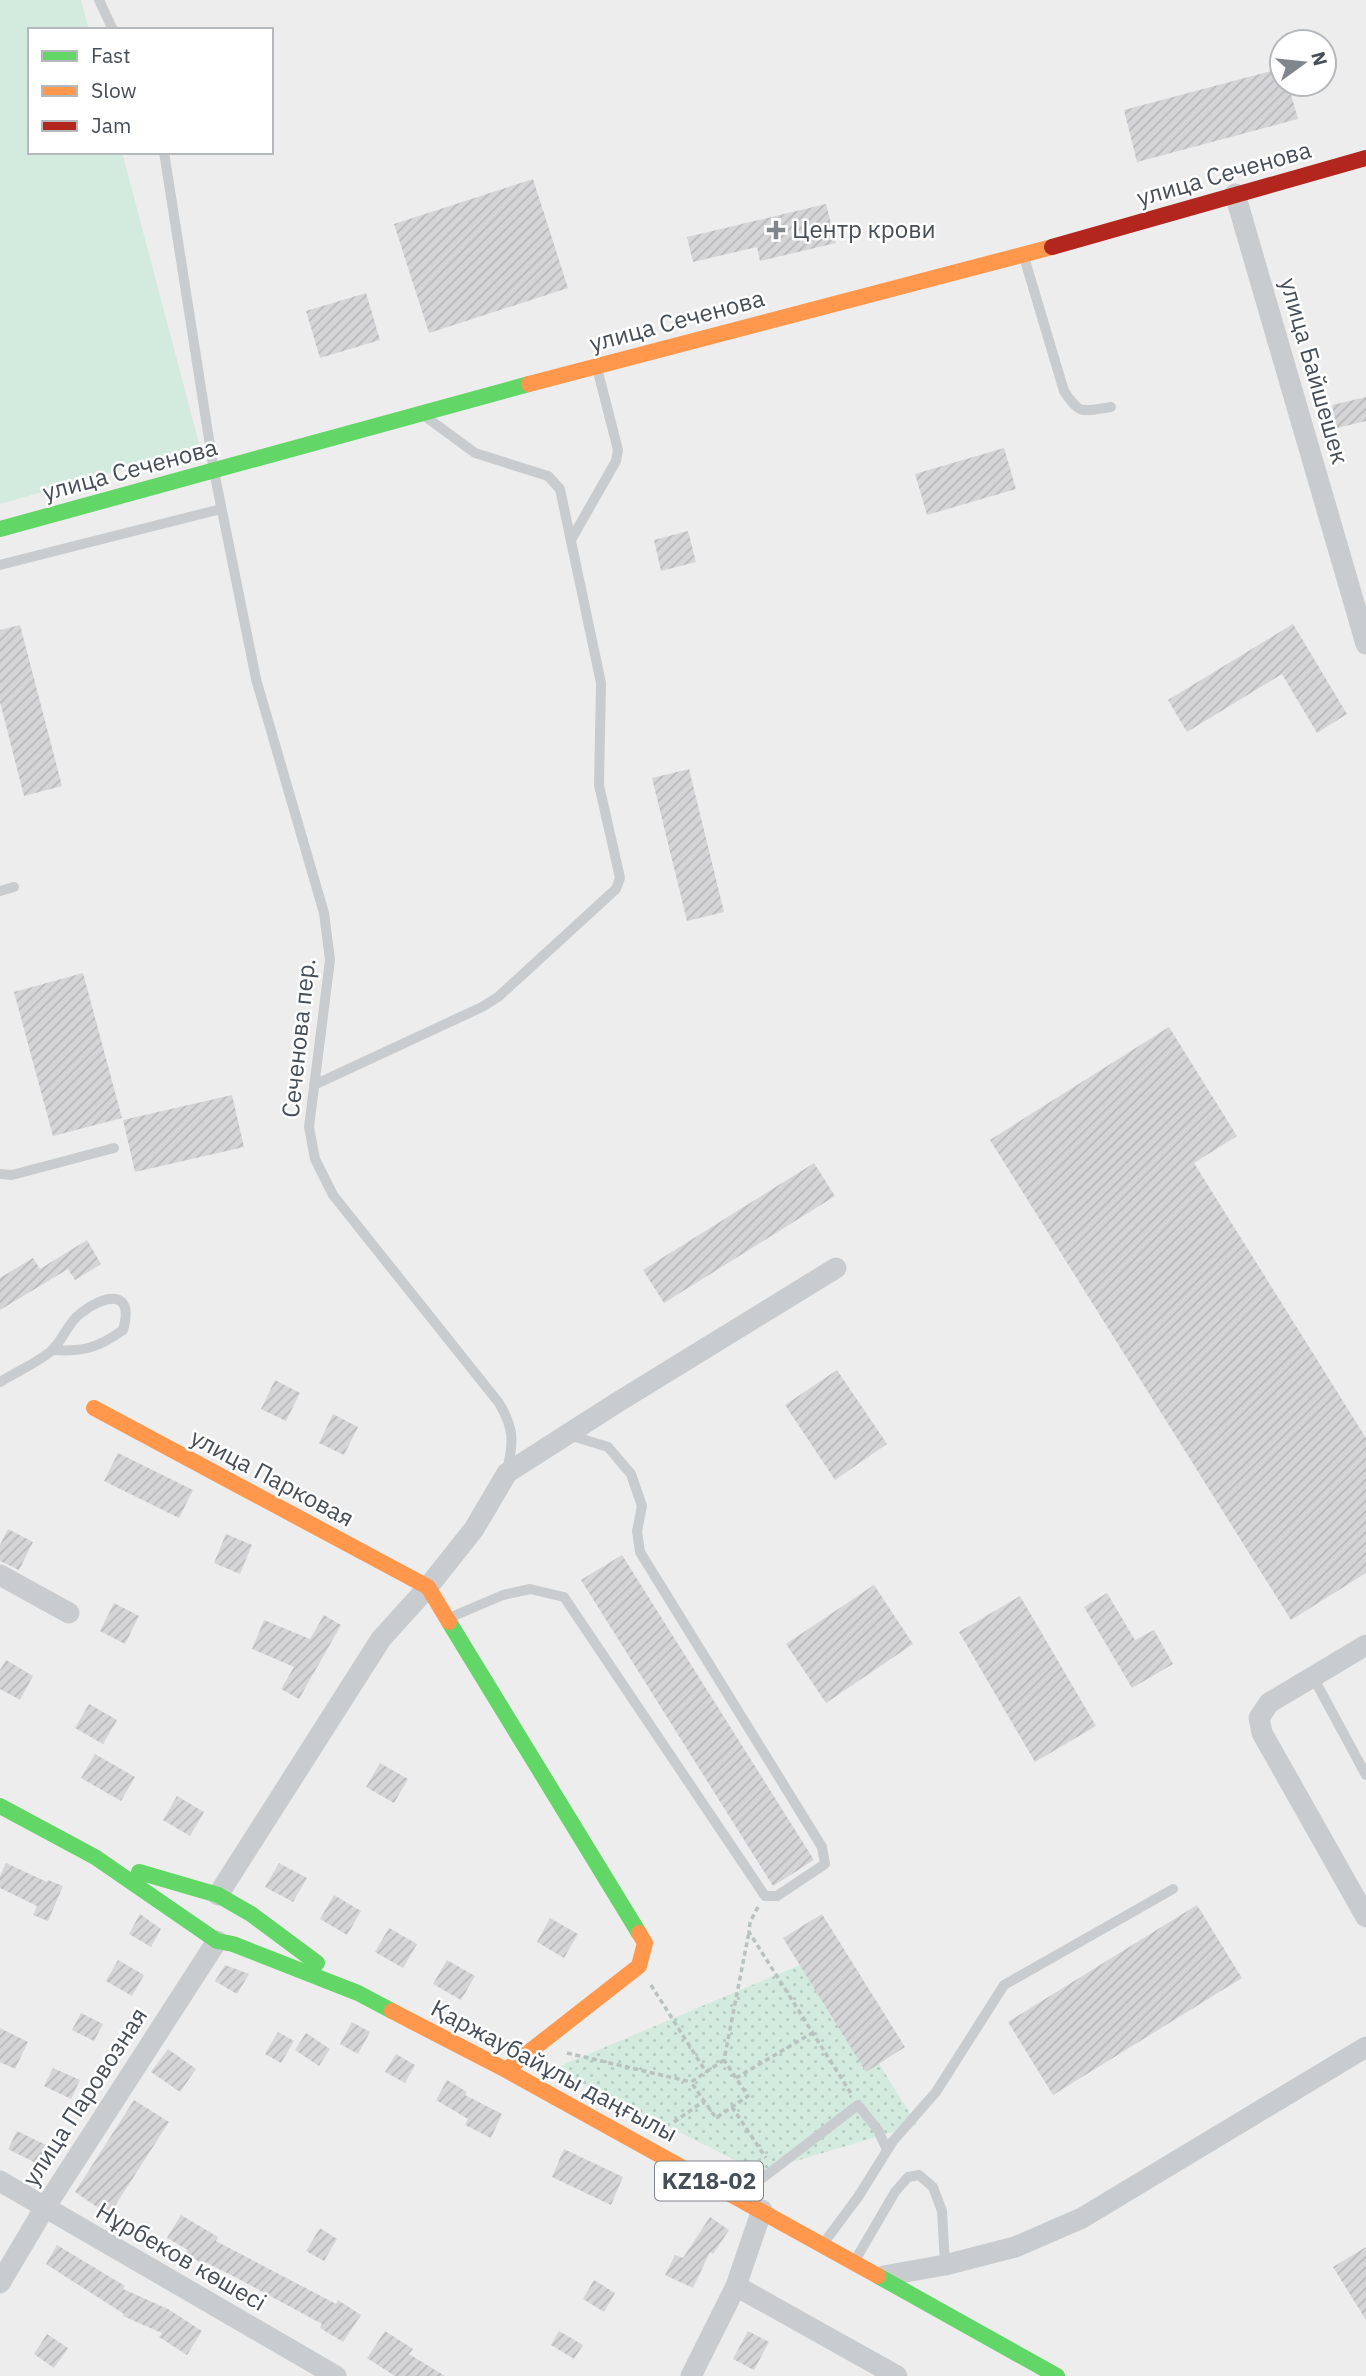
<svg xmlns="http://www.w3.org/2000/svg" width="1366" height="2376" viewBox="0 0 1366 2376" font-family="'IBM Plex Sans',sans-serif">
<defs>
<pattern id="grass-dots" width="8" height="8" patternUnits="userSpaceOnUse" patternTransform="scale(1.75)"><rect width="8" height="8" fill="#d3ebde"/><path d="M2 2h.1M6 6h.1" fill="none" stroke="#b6cbc1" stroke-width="1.8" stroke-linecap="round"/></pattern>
<pattern id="building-hatch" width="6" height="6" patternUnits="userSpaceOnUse" patternTransform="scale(1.75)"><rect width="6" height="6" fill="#d5d5d7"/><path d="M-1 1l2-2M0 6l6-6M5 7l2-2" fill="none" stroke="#b8b8bb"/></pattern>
</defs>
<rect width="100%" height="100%" fill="#eeeded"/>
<path fill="url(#grass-dots)" d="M814,1959l103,166 -158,47 -206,-103z"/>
<path fill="#d3ebde" d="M0,0h81l8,30h-59v122h92l78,295 -200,57z"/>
<path fill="url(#building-hatch)" d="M1282,68v16h6l10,35 -161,43 -13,-52z
M533,179l35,109 -139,45 -35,-109z
M826,204l10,39 -76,18 -3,-14 -64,15 -6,-25z
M366,293l14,47 -60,18 -14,-47z
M1366,397v24l-29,7 -5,-23z
M1004,448l12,41 -89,26 -12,-41z
M688,531l8,31 -35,9 -7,-31z
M1293,624l54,90 -30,19 -35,-59 -95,58 -19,-32z
M20,625l42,161 -38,10 -24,-94v-72z
M689,769l35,143 -37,9 -35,-143z
M83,973l39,145 -69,18 -39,-144z
M1169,1027l68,109 -43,27 172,275v135l-75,47 -301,-480z
M232,1095l12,52 -109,25 -12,-52z
M814,1163l21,33 -171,107 -21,-33z
M87,1240l14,24 -26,16 -7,-11 -68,41v-32l33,-20 7,11z
M837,1370l50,74 -52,36 -50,-75z
M275,1380l25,13 -14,28 -25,-12z
M333,1414l25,13 -14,28 -25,-12z
M118,1453l75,37 -14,28 -75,-37z
M8,1529l25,13 -14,28 -19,-9v-16z
M226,1534l26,11 -12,29 -26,-11z
M622,1555l192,305 -41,26 -192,-306z
M874,1585l39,59 -87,59 -40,-59z
M1107,1593l28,47 19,-10 19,34 -41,24 -48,-81z
M1020,1596l76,130 -61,36 -76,-130z
M114,1603l25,13 -14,28 -25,-13z
M324,1615l17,10 -42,74 -18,-10 13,-22 -42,-18 12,-29 46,19z
M6,1660l27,16 -13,24 -20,-11v-19z
M89,1704l28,16 -14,24 -28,-16z
M95,1754l40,23 -14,24 -40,-23z
M380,1763l28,16 -14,24 -28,-16z
M177,1796l27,16 -14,24 -27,-16z
M6,1863l41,19 1,-2 15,6 -15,35 -15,-6 4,-9 -37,-18v-12z
M279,1863l28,15 -14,24 -28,-15z
M334,1895l27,16 -14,24 -27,-16z
M1197,1905l45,73 -189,117 -45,-73z
M140,1914l21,15 -10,18 -22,-13z
M822,1914l83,133 -39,25 -83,-134z
M550,1918l28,16 -14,24 -27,-16z
M389,1928l28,16 -14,24 -28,-16z
M118,1960l26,15 -12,21 -26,-15z
M447,1960l28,16 -14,24 -28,-16z
M225,1965l24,9 -12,20 -22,-13z
M81,2013l22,11 -9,17 -22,-11z
M352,2022l18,10 -12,22 -18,-10z
M0,2028l28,14 -13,27 -15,-7z
M278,2032l16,9 -13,22 -16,-9z
M306,2033l24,16 -11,17 -24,-16z
M168,2049l28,20 -16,23 -29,-20z
M396,2054l19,11 -10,18 -20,-11z
M53,2068l27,12 -9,19 -27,-13z
M447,2080l20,12 -2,3 37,19 -11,24 -26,-13 3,-6 -32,-19z
M134,2100l35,22 -60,93 -34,-23z
M17,2131l29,14 -8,19 -30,-15z
M564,2149l59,28 -12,28 -59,-28z
M181,2215l37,22 -2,4 120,63 2,-4 23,15 -18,27 -23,-14 2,-4 -87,-47 -32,-16 -2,2 -15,-10 2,-3 -21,-12z
M710,2217l19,13 -16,24 -3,-2 -17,36 -28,-13 10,-20 8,3z
M320,2228l17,11 -13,22 -18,-10z
M57,2245l68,41 -2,3 45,20 34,22 -15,24 -28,-18 3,-4 -39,-17 1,-2 -78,-50z
M1366,2247v73l-33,-53z
M594,2280l21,13 -11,19 -21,-13z
M385,2331l28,18 -4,5 36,22h-50l-28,-18z
M559,2331l24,14 -9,14 -23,-14z
M748,2331l21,11 -15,28 -21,-11z
M47,2334l21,14 -14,20 -20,-14z"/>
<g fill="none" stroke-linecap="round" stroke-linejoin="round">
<path stroke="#b8c2bf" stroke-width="3.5" stroke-dasharray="5 3.5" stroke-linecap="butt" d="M758,1907l-8,15 -1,10 103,163
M651,1985l55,87
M567,2053l124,29
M724,2060l-33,22 25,36 32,-22 -24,-36 25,-128
M736,2078l76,-45
M732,2107l34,51
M674,2122l30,-21"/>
<path stroke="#c9ccce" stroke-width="10" d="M99,0l14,30
M164,152l50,319 42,208 68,234 6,47 -21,167 6,32 18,36 166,208c15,25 15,39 8,67
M1024,257l40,134c16,25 19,20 47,16
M571,540l45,-79 2,-11 -21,-82
M0,565l221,-56
M0,891l14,-4
M314,1085l168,-78 16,-10 118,-108 4,-11 -21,-93 2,-102 -41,-194 -12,-13 -73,-23 -49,-36
M0,1174l12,1 102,-27
M0,1382c16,-10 37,-19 51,-31 12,-10 16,-28 30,-38 24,-19 54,-24 42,17 -25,18 -40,22 -70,20
M449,1618l54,-23 27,-6 34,8 201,299h12l48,-32 -3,-17 -182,-295 -3,-21 5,-25 -11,-32 -23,-27 -39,-12
M1313,1677l53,98
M743,2193l115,-88 20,25 9,20
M826,2240l32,-43 35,-56 43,-49 68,-107 169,-96
M857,2257l38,-65 13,-15 11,-2 14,12 9,24 3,54"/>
<path stroke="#c9ccce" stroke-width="21" d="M1235,194l131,450
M0,1575l69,38
M1366,1645l-97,58 -10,15 3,15 104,184
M218,1895l163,-256 47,-52 46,-58 33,-56 111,-71 218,-134
M0,2181l336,195
M883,2276l62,-11 70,-18 67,-29 284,-171
M0,2283l44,-74 173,-268
M736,2286l161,90
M691,2376l45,-90 26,-76"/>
<path stroke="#63d668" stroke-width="16" d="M0,529l529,-145
M449,1622l190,311
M0,1806l95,51 122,84 16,3 125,49 34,18
M139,1872l79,23 33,19 66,49
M878,2276l179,100"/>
<path stroke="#ff974d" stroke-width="16" d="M529,384l523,-137
M94,1408l334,179 21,35
M392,2011l114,59 372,206
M506,2070l133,-104 6,-23 -6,-10"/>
<path stroke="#b3261e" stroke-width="16" d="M1052,247l314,-89"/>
</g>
<path fill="#81868c" stroke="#fff" stroke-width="2.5" d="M772.5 219.5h7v7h7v7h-7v7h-7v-7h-7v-7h7z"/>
<g text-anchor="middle" stroke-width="5" stroke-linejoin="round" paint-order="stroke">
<rect fill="#fff" stroke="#7e838a" stroke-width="2" x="655" y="2161.5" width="108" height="39" rx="5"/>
<g font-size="23" font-weight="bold" fill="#464e58">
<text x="709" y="2189">KZ18-02</text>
</g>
<g font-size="24" fill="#464e58" stroke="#fff">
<text transform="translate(1224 174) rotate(-16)" y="8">улица Сеченова</text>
<text transform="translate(677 321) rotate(-15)" y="8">улица Сеченова</text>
<text transform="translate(1314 371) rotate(74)" y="8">улица Байшешек</text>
<text transform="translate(130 470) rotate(-15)" y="8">улица Сеченова</text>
<text transform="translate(299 1038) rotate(-84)" y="8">Сеченова пер.</text>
<text transform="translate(272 1478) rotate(28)" y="8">улица Парковая</text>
<text transform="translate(554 2071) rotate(28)" y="8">Қаржаубайұлы даңғылы</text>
<text transform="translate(85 2097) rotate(-57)" y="8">улица Паровозная</text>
<text transform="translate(181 2257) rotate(30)" y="8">Нұрбеков көшесі</text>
</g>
<g font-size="24" fill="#464e58" stroke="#fff" text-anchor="start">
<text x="792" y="238">Центр крови</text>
</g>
</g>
<rect x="28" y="28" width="245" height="126" fill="#ffffff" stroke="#b5b8bc" stroke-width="2"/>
<rect x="42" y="51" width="35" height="10" fill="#63d668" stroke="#b5b8bc" stroke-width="2"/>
<text x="91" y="63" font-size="21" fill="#464e58">Fast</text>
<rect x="42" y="86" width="35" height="10" fill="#ff974d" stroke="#b5b8bc" stroke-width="2"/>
<text x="91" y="98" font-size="21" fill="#464e58">Slow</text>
<rect x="42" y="121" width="35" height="10" fill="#b3261e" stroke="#b5b8bc" stroke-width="2"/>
<text x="91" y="133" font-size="21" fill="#464e58">Jam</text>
<g transform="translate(1303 63) rotate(75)"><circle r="33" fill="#ffffff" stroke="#b5b8bc" stroke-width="2"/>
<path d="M0-5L12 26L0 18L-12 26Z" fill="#81868c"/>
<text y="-10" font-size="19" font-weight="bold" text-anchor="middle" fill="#464e58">N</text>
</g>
</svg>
